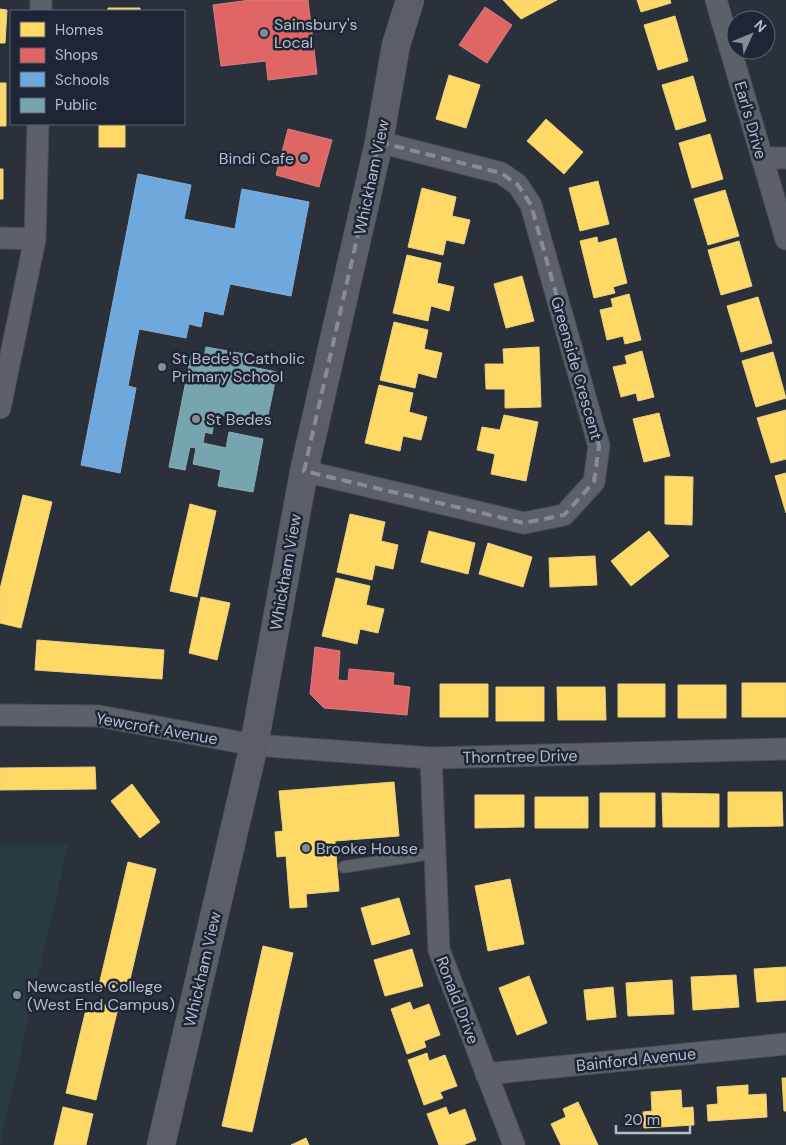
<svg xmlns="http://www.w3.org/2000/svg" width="786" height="1145" viewBox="0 0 786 1145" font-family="'DM Sans',sans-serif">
<rect width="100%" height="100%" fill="#2b313b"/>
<path fill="#283b41" d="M0,845h68l-68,300z"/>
<path fill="#ffd966" stroke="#e9d084" d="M503,0h54l-36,19z
M637,0h33l1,3 -30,9z
M108,8h32v3h-32z
M0,9l7,1 -2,33h-5z
M675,16l13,45 -30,9 -14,-45z
M449,75l31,10 -14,43 -30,-9z
M693,76l13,45 -30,9 -14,-45z
M0,83h6v43h-6z
M546,119l37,33 -19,22 -37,-33z
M99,124h26v23h-26z
M710,134l13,45 -31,9 -13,-45z
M0,169h3v30h-3z
M598,181l11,43 -29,7 -11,-43z
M422,188l34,9 -4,19 18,4 -6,24 -18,-4 -3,15 -35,-8z
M725,190l14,46 -31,9 -14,-46z
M597,237l1,6 18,-5 11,45 -14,4 2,6 -21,5 -14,-57z
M739,241l13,45 -31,9 -13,-45z
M407,255l34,8 -4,20 17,4 -5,24 -18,-5 -3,15 -35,-8z
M522,276l12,45 -28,7 -12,-44z
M629,294l12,46 -16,4 -2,-8 -16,4 -7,-30 13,-3 -2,-8z
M758,297l14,46 -31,9 -14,-46z
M394,322l34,8 -4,19 18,4 -6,25 -18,-5 -3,15 -35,-8z
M539,347l2,60 -36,1v-19h-19l-1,-25h19l-1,-15z
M642,351l12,46 -16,4 -2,-8 -15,4 -8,-30 14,-3 -2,-8z
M773,352l13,46 -30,9 -14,-46z
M379,385l34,8 -4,19 18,5 -6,23 -18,-4 -3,15 -35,-8z
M786,410v49l-15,4 -14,-45z
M659,413l11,43 -26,6 -11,-43z
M504,415l34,7 -12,59 -35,-7 4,-20 -18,-4 5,-23 18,3z
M786,473v40l-11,-37z
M665,476l28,1 -1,48 -27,-1z
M23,495l29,7 -31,126 -21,-5v-34z
M190,504l26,7 -19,86 -27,-6z
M350,514l35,8 -4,19 17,4 -5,24 -18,-4 -3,15 -35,-8z
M429,531l46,12 -7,31 -47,-12z
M649,531l20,25 -38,30 -20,-25z
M488,543l44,14 -9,30 -44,-13z
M595,556l2,29 -47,2 -1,-29z
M336,578l34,8 -4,19 18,4 -6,24 -18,-4 -3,15 -35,-8z
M201,597l29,6 -13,57 -28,-7z
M37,640l127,10 -2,29 -127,-9z
M742,683h44v34h-44z
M440,684h48v33h-48z
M618,684h47v33h-47z
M678,685h48v33h-48z
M496,687h48v34h-48z
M557,687h48l1,33h-48z
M95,767l1,22 -96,1v-22z
M394,782l5,54 -64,5 4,50 -33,3 1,13 -17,1 -4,-52 -9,1 -2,-25 8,-1 -4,-40z
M132,784l28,38 -20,16 -29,-37z
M728,792h54l1,34 -55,1z
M600,793h55v34h-55z
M662,793l57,1v33h-56z
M475,795h49v32l-49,1z
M535,797h53v31h-53z
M128,862l28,7 -29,123 -28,-7z
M510,879l14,65 -36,7 -13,-65z
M399,898l11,36 -38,11 -11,-37z
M263,946l30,7 -41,179 -30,-6z
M412,949l11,37 -38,10 -11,-36z
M786,967v33l-29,2 -3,-33z
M736,975l3,32 -46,3 -2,-33z
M529,976l18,47 -30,12 -18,-47z
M672,980l2,34 -46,2 -2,-33z
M613,987l3,30 -29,3 -3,-30z
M88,1001l30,7 -22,92 -30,-7z
M410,1002l3,8 16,-6 11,31 -16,6 2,6 -19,7 -16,-45z
M427,1053l2,8 16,-6 12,31 -17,6 3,6 -19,7 -16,-45z
M782,1078h4v33h-2z
M748,1085v10l18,-1 1,23 -59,4 -1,-16 11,-1 -1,-17z
M681,1090l1,18 11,-1 1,18 -50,3 -1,-16 9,-1 -1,-19z
M578,1102l20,43h-37l-10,-21 15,-7 -3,-8z
M63,1107l30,7 -7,31h-32z
M446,1107l3,8 16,-6 11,31 -13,5h-24l-12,-31z
M306,1138l3,7h-18z"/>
<path fill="#e06666" stroke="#d38084" d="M250,0h58l9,74 -49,6 -2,-19 -45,5 -8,-61z
M485,7l27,18 -25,38 -28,-18z
M288,129l44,11 -13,47 -43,-12z
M315,647l25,4 -2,29 10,1 1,-12 45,4 -1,12 17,2 -3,28 -83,-7 -14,-14z"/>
<path fill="#6fa8dc" stroke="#84aed7" d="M138,174l53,11 -7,34 51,10 7,-40 67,13 -18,94 -61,-12 -7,31 -19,-4 -3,16 -12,-3 -3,14 -47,-9 -11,57 8,2 -16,85 -39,-8z"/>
<path fill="#76a5af" stroke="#89acb7" d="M206,347l38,7 -2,11 35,7 -11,53 -51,-11 -3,20 -7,-2 -2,11 23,5 3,-16 34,7 -10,53 -35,-6 3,-16 -28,-6 3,-16 -6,-1 -5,23 -16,-3 22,-112 13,3z"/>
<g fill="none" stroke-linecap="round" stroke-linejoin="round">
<g stroke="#494d55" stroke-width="13">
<path id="service" d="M344,867l91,-14"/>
</g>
<g stroke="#494d55" stroke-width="23">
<path id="minor" d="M716,0l70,239
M41,11v-11
M762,158h24
M0,238l35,1
M0,408l35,-169 3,-115
M304,471l220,52 40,-8 30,-33 5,-36 -68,-241 -13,-20 -17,-12 -122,-31
M0,715l99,1 155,29 177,13 355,-9
M431,758l8,192 75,195
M486,1074l300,-30"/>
</g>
<g stroke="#494d55" stroke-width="29">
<path id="secondary" d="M161,1145l93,-400 50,-274 75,-329 17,-97 14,-45"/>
</g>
<use href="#service" stroke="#5c6068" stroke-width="11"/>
<use href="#minor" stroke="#5c6068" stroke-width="21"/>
<use href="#secondary" stroke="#5a5e67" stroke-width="28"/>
</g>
<path fill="none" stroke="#858b99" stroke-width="4" stroke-dasharray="10 6" stroke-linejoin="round" d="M379,142l122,31 17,12 13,20 68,241 -5,36 -30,33 -40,8 -220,-52z"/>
<g fill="#858b99" stroke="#1e2636" stroke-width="2">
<circle cx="264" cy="33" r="5"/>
<circle cx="304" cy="158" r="5"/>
<circle cx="162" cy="367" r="5"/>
<circle cx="196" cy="419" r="5"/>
<circle cx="306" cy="848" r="5"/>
<circle cx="17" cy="995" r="5"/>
</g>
<g text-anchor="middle" stroke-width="5" stroke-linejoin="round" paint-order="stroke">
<g font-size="16" fill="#b6bccb" stroke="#1e2636" text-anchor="start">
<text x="274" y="30">Sainsbury's<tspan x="274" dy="18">Local</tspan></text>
<text x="294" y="164" text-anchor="end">Bindi Cafe</text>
<text x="172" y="364">St Bede's Catholic<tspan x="172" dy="18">Primary School</tspan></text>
<text x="206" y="425">St Bedes</text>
<text x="316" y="854">Brooke House</text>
<text x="27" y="992">Newcastle College<tspan x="27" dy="18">(West End Campus)</tspan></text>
</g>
<g font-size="16" fill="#b6bccb" stroke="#1e2636">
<text transform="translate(751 120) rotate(74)" y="6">Earl's Drive</text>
<text transform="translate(371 177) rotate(-78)" y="6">Whickham View</text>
<text transform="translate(577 368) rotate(74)" y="6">Greenside Crescent</text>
<text transform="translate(285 572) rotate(-80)" y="6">Whickham View</text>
<text transform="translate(157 728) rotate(10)" y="6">Yewcroft Avenue</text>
<text transform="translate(520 756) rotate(-1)" y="6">Thorntree Drive</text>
<text transform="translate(202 969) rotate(-77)" y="6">Whickham View</text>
<text transform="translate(458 1000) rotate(69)" y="6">Ronald Drive</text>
<text transform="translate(636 1059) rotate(-6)" y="6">Bainford Avenue</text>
</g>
</g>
<rect x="10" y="10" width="175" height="115" fill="#1e2636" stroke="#5b6272"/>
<rect x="20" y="22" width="25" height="15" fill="#ffd966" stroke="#5b6272"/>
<text x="55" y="35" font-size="15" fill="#b6bccb">Homes</text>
<rect x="20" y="48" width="25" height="15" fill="#e06666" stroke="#5b6272"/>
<text x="55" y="60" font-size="15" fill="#b6bccb">Shops</text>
<rect x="20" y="72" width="25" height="15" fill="#6fa8dc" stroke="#5b6272"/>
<text x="55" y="85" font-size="15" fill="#b6bccb">Schools</text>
<rect x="20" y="98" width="25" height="15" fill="#76a5af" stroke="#5b6272"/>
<text x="55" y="110" font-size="15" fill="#b6bccb">Public</text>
<g transform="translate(751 35) rotate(46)"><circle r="24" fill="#1e2636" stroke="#5b6272"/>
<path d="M0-4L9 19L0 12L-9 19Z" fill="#858b99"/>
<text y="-8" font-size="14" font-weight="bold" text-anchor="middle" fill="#b6bccb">N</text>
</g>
<path d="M616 1125v8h74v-8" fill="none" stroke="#b6bccb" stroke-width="2.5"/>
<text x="624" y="1125" font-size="15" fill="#b6bccb" stroke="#1e2636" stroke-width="4" paint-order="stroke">20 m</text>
</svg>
